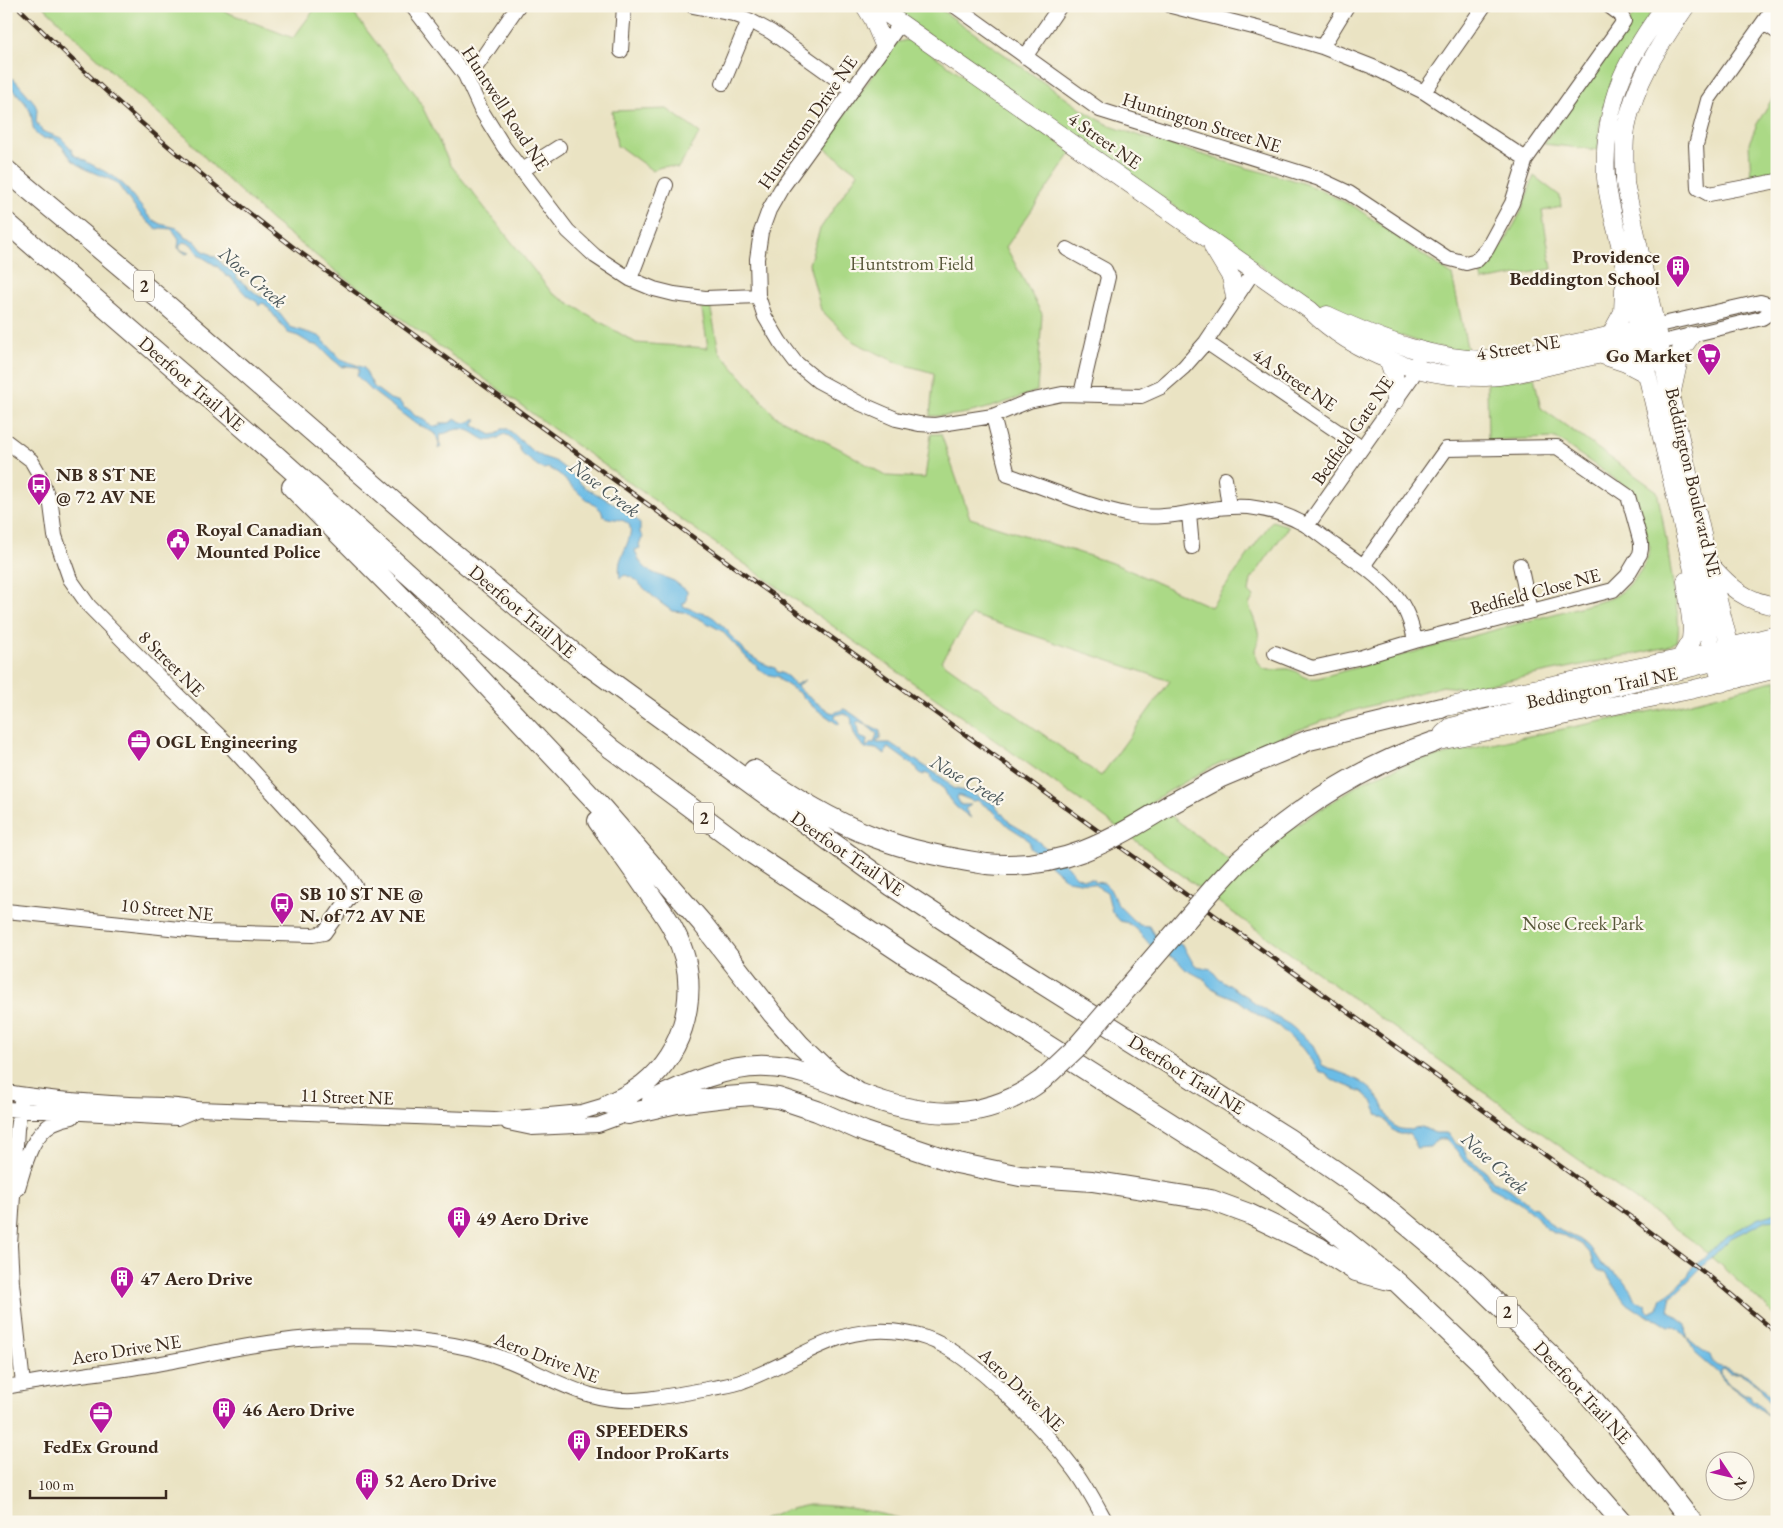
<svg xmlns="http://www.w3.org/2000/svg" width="1783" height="1528" viewBox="0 0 1783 1528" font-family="'EB Garamond',serif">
<rect width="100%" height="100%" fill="#fbf7ec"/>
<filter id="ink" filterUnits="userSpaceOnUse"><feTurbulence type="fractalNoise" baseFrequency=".02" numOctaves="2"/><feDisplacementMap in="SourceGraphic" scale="10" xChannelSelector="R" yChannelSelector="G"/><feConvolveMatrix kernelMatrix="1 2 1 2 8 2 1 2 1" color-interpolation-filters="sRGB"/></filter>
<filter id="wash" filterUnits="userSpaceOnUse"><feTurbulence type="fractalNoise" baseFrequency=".0096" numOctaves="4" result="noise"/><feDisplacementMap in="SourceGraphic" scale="20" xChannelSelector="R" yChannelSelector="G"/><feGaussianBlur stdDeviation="1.12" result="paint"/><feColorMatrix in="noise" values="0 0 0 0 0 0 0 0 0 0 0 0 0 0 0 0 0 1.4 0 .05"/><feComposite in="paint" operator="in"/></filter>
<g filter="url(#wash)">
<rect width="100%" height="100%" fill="#eae3c3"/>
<path fill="#abd986" stroke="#738252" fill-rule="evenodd" d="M43,6h168l82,32 24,-32h31l69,90 33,68 102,129 84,50 72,5 -7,-44 9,1 9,46 56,65 69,35 42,25 39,2 6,-44h10l29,84 145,46 96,43 61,-86 17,5 -38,54 -2,12 5,5 -5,7c2,10 10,25 10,34 0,4 -3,8 -4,11 0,7 4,18 10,20 7,3 16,-1 23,0 15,3 11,11 30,9l291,-79c19,-7 37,-31 41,-51l-15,-55 -79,-55 -68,2 -1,-57 47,-6 7,31 116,83c7,33 12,66 17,100 2,16 7,33 3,50l-9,6 -202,42 -23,-3 -95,26 -50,18 -49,20 -38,17 -59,34 87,67 26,-22 99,-65 47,-19 113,-25 152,-31 101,-26v637l-80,-73 -472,-337 -127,-94 -532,-375 -229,-166 -66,-52 -59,-55 -26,-28 -56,-48zM972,615l198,66 -69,95 -160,-115z
M886,6h50l145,103 29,17 30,10 107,32 50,13 21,8 37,18 97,68 16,77 -40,-7 -82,-28 -32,-14z
M1642,6h12l-46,85 -8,33 -2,26 -54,-6 87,-126z
M907,40h5l160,112 -66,95 36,67 -5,77c-36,13 -67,26 -107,25l4,-43 -36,-10 -44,-21 -33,-32 -12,-46 11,-35 38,-56 -36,-27 71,-99 5,-5z
M1775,94l2,1v78l-26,5 -2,-35 8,-19z
M667,109l33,24 -22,35c-10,-2 -17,-3 -25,3l-33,-24 -3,-1 -5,-35z
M1534,176l26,20 1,11 -19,4 10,58 -70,12 -3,-12 12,-16 13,-10 16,-29z
M809,1505c37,0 69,8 105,17h-156l28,-12z"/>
<path fill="#6abce6" stroke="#527382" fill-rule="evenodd" d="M6,70l2,6 7,4 19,22 3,7 -1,13 6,9 19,7 9,9 4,8 39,21 11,9 26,33 10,6 17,4 5,4 2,5 11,4 7,9 15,8 6,7 13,9 1,4 22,18 8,3 12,8 1,2 -4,-2v2l14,18 29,9 22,23 23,9 10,19 16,12 10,3 4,6 6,2 5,6 5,1 13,10 8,-2v-2h8l7,-4c6,3 12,7 18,0h3l-4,6 18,10 6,-1 5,-5h6l23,21 12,7 12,4 22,17 4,6 5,4 34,19 16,12 4,5v9l3,4 -4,7 1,4 -5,2c7,23 20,23 39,31 4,3 9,7 13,10l-1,11 -3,1v3l12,5 14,4 5,3 14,13 1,3 13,13 4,6 16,10 13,5 3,5 2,-1 8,5 7,8 10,-5 -8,6c5,8 24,19 33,26l4,1 10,-4c13,6 23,18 36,22v8l-3,1v3h13l57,38 5,7 16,4 26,12 16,19 19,11 39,32 8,10 7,3h10l1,3 10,1 6,6 8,16 15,15 6,5 10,1 7,12 16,3 8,3 4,3 9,16 4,3 14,3 7,9 30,19 6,6 22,14 14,8 22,19 10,21c15,8 32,10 46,22 4,3 10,9 13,14 4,8 9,26 19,28 4,1 8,0 12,1l3,-2 7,-1 13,6h12l4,3 5,8 7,3 5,11 18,13 7,10 17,8 22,18 4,1 18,20 25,11 10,7 12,18 20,13 10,14 4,9 11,5 1,5 3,3 8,-4 4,-11 11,-7 16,-17 3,-7 14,-10 19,-20 34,-19 18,-5v6l-10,1 -36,18 -54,54 -6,4 -3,14 18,14 1,14c10,7 12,12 23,16 2,10 5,12 15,14 7,1 1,1 7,3 4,2 7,0 11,2 15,7 28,21 34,36l-7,-6 -12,-19 -18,-11h-9l-7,-4 -4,1v4l10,11 16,11v-2l4,1 2,5 4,1 10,12 10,7 1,2 -51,-39 -9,-11 -22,-19 -4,-9 -12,-15 -5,-3h-5l-11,-7 -12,-3 -18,-12 -10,-11 -12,-20 -8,-3 -5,-6 -3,-11 -7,-8 -18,-9 -12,-3 -9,-6 -7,-10 -19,-15 -28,-15 -2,-6 -9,-10 -16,-11 -6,-9 -11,-12h-9l-7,8 -14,1 -2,-7 -5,-7h-9l-9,-5 -5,-9 -8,-5 -6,-14 -10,-9 -27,-11 -11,-8 -5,-2 -17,-23 -24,-22 -20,-11 -20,-15 -19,-8 -10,-6 -5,-7 -19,-10 -8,-9 -25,-13 -14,-16 -10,-8 -8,-2 -8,-9 -5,-20 -14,-8 -26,-4 -37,-32v-5l-5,-6 -17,-11 -14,-14 -17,-12 -4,1 -15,-6 -1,3 4,7h10l-6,4 6,9 -15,-11 -7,-8 -5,-10 -13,-10 -1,-4 -6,-2v2l-5,-2 -2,-5 -28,-20h-2l-2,6c-5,-4 -12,-7 -18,-5 -6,-4 -13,-12 -14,-20 -3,-10 2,-11 -10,-16l-7,2 -1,3 4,4v3l-27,-19 -13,-13 -19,-13 -1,-3 -13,-3 -9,-6v-2l-10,-8 -25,-27 -24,-13 -15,-6 -11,-1 -14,-10 -25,-23 -8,-3 -5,3c-1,-4 -1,-11 0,-16 2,-9 18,-34 6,-40 -7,-4 -16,-2 -23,-6l-2,-6 -20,-15 -23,-22 -9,-5 -6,1 -5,-3 -16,-12 -3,-7 -10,-11 -5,-2c-22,17 -24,-5 -44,-5 -8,0 -13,5 -19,5l-2,7 2,6 -3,2 1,-5 -3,-10c-7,-3 -11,-8 -19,-9l-46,-35 -14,-14 2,-6 -2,-3 -9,-1 -6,1 -11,-9 -12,-12 -8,-2 -13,-8 -10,-3 -23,-29 -3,-1 -3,3 -2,-4 -10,-6 -17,-19 -4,-1 -8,-9 -19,-12 -8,-11 -7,-2 -5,4 2,4 8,3 -3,1 -8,-6 1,-9 -7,-10 -11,-1 -4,1 -8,-6 -11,-11 -22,-30 -31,-13 -13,-9 -10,-14 -10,-8c-6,1 -10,1 -15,-3 -7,-8 -3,-17 -8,-26 -8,-15 -23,-21 -23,-39zM858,721l7,3 12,10 -3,9h-3l-4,4 -1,-1 1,-6 -7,-3 -2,-11 -2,-2z"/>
</g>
<g filter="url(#ink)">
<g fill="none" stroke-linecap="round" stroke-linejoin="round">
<g stroke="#554637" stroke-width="16">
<path id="minor" d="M412,6l53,69 16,35 23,37 64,84 27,25 35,23 24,10 20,5 31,4 53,-2
M693,6l40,8 16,6 22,12 81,58
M955,6l145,104 217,68 32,15 98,65 19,5 11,-3 10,-11 25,-46 14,-44 98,-138 -3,-6 -12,-9
M1171,6l90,23 61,18 25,-41
M1775,6l-67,94 -12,45 2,43 11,6 68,-13
M1764,23l13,9
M900,24l-119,165 -12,21 -8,22 -4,27 1,37 7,21 15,25 15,20 23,19 41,22 37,16 23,5 16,1 58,-9 36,-15 33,-7 79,2 20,-9 23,-20 22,-25 47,-70
M1322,47l51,20 51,25 102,67
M621,51l3,-45
M1025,57l35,-51
M465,75l13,-11 40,-58
M723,83l26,-63
M1424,92l60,-86
M521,171l38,-24
M1067,249l38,21 3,7 -27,117
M630,279l36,-94
M1654,326l106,-24 17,5
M1206,342l156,106
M1658,343l104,-25 15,-10
M993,416l15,59c41,14 81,32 123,40 41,7 79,-11 118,-8 16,2 36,7 51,15 11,5 21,14 31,21 23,16 47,32 65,53 11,13 16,29 19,45
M6,441l25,19 8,14 12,31 4,31 15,43 19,27 73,74 70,68 116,127 8,13 -32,45 -11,2 -105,-3 -202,-21
M1225,479l4,28
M1189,514l3,33
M1307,526l105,-149 6,-18
M1520,565l10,46
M1275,653l37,15 50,-11 53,-16 198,-51 14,-14 13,-22 1,-5v-6l-13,-47 -71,-49 -111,2 -83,117
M6,1092c41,7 82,10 123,12 24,1 46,0 69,5l297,11 87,-8 27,-8
M22,1095l-5,34 -7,116 2,38 11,101
M6,1109l171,9 21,-9
M508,1123l24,5 66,-3 30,-11
M18,1188c7,-23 13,-53 35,-65 6,-3 13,-5 19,-6
M6,1387c48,-9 96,-14 144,-22 42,-7 84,-18 126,-23 52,-8 105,-7 157,0 26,3 53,9 77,19 49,20 81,45 137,38 22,-3 45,-7 66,-11 10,-2 21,-3 30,-7 65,-24 108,-68 183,-43 46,15 119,92 149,132 12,16 21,34 31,52"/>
</g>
<g stroke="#554637" stroke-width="19">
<path id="major" d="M865,6l8,13 11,26
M876,6l434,304c45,45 113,68 176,67 27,-1 53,-9 79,-15 31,-7 62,-13 93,-19
M1665,6c-16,23 -32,46 -43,71 -13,31 -18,68 -16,101 2,22 9,45 14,66 9,44 21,86 27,130l65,277 10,32
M1686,6c-26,38 -52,77 -60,123 -3,18 -1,36 -1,54l46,216 38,166 29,114
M1213,247l18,30 4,20
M1327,315c54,25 110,47 171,45l151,-33
M1611,334l12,-22 1,-23
M1602,355l24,8 21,11
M1388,359l7,20 1,21
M1672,391l9,-41 10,-14
M1711,566c20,22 35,36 66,40
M1681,657l10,-17 1,-13 -6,-46
M1727,671l8,-7 42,-14
M1441,708l262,-54 74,-19
M1443,734l8,-7 262,-65
M1434,742l256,-52 87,-21"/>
</g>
<g stroke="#554637" stroke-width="22">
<path id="highway" d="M6,170l162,136 274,238 146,121 304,221 122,80 275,173 74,51 30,23 81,68 103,100 57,66 58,75
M6,222l267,231 201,180 138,116 141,105 155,103 341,216 82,56 67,54 88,84 136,155
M292,487l153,154 157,167 100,115 71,91 27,31 30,29 30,20
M754,770c38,26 77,51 120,67 36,14 74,21 112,27
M1171,804l50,-27 88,-37 132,-32
M598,821c18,25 36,49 53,75 8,11 17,22 23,35 26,48 16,109 -23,147 -12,12 -26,19 -42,26
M1239,861c57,-52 122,-94 195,-119
M652,1101c32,-17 78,-36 115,-34 33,1 64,16 94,27 64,25 124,29 181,-14
M628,1114l49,-11 49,-6 27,-2 25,3 39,13 48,21 92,31 63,13 72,5 119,19 38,14 69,33 38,24 33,9"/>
</g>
<use href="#minor" stroke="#fff" stroke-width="14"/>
<use href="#major" stroke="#fff" stroke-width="18"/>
<use href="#highway" stroke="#fff" stroke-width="20"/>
<g stroke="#3b2a1e" stroke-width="4.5">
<path id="rail" d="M17,6c88,88 181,169 280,244l1335,968 77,58 68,57"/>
</g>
<use href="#rail" stroke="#fbf7ec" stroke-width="2.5" stroke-dasharray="8" stroke-linecap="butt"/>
<g stroke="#554637" stroke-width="22" stroke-linecap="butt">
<path id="highway-bridge" d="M986,864c76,7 123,-22 185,-60
M1042,1080l33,-31 138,-160 26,-28"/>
</g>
<use href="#highway-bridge" stroke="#fff" stroke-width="20"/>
</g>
</g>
<defs>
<g id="building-pin" transform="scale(1.25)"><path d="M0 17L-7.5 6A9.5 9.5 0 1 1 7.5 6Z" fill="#b5179e" stroke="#fbf7ec"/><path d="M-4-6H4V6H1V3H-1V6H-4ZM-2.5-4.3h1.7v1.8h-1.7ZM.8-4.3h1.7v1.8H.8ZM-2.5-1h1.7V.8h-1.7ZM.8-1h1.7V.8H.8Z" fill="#fff"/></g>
<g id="supermarket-pin" transform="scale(1.25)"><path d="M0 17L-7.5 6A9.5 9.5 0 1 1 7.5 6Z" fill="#b5179e" stroke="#fbf7ec"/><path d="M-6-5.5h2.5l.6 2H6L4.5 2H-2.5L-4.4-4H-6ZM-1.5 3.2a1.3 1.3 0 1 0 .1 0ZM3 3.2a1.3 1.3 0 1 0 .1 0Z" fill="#fff"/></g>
<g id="bus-pin" transform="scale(1.25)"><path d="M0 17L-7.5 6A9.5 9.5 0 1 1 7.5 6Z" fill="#b5179e" stroke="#fbf7ec"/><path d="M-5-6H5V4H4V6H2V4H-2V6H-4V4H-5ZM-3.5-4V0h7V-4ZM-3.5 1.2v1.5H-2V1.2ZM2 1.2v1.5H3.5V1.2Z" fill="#fff"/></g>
<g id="civic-pin" transform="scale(1.25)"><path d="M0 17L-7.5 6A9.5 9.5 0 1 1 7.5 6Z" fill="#b5179e" stroke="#fbf7ec"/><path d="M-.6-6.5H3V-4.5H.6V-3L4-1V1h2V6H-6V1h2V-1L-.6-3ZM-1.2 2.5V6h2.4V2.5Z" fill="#fff"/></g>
<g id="office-pin" transform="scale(1.25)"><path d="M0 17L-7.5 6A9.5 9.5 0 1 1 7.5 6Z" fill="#b5179e" stroke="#fbf7ec"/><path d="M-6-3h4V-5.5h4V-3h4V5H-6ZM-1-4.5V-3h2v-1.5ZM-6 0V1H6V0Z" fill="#fff"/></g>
</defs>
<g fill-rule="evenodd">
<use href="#building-pin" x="1678" y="267"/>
<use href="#supermarket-pin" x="1709" y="355"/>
<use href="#bus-pin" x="39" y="485"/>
<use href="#civic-pin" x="178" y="540"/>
<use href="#office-pin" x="139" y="741"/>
<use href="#bus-pin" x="282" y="904"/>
<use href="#building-pin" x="459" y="1218"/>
<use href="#building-pin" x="122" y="1278"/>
<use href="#building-pin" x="224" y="1409"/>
<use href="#office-pin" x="101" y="1413"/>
<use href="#building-pin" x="579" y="1441"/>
<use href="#building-pin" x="367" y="1480"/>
</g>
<g text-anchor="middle" stroke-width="4.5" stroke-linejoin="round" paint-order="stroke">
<g fill="#fbf7ec" stroke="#75685c" stroke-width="1">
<rect x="134" y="270.5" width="20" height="31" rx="4"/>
<rect x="694" y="802.5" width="20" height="31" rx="4"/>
<rect x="1497" y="1296.5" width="20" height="31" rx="4"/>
</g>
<g font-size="18" font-weight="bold" fill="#3b2a1e">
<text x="144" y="292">2</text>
<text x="704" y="824">2</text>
<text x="1507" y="1318">2</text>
</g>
<g font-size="19" fill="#3b2a1e" stroke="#fbf7ec">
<text transform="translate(506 108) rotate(57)" y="7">Huntwell Road NE</text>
<text transform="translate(807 122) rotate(-55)" y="7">Huntstrom Drive NE</text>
<text transform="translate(1202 122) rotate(17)" y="7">Huntington Street NE</text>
<text transform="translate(1105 140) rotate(35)" y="7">4 Street NE</text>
<text transform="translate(1518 347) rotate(-9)" y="7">4 Street NE</text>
<text transform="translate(1295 379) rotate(34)" y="7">4A Street NE</text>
<text transform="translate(192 383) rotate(41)" y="7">Deerfoot Trail NE</text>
<text transform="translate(1352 430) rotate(-55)" y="7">Bedfield Gate NE</text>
<text transform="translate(1694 482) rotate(77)" y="7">Beddington Boulevard NE</text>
<text transform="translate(1535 591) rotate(-15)" y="7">Bedfield Close NE</text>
<text transform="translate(523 611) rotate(40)" y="7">Deerfoot Trail NE</text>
<text transform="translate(172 663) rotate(45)" y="7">8 Street NE</text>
<text transform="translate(1602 687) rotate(-11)" y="7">Beddington Trail NE</text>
<text transform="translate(848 853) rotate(35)" y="7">Deerfoot Trail NE</text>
<text transform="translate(167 909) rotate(6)" y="7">10 Street NE</text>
<text transform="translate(1187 1074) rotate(32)" y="7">Deerfoot Trail NE</text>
<text transform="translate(347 1096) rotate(2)" y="7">11 Street NE</text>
<text transform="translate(126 1349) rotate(-9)" y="7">Aero Drive NE</text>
<text transform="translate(547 1357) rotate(21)" y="7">Aero Drive NE</text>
<text transform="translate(1022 1389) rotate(44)" y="7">Aero Drive NE</text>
<text transform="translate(1583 1392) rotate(47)" y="7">Deerfoot Trail NE</text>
</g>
<g font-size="19" font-weight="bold" fill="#3b2a1e" stroke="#fbf7ec" text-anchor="start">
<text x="1660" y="263" text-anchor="end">Providence<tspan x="1660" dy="22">Beddington School</tspan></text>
<text x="1692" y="362" text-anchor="end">Go Market</text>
<text x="56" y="481">NB 8 ST NE<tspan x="56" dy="22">@ 72 AV NE</tspan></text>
<text x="196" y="536">Royal Canadian<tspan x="196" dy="22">Mounted Police</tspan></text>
<text x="156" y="748">OGL Engineering</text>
<text x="300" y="900">SB 10 ST NE @<tspan x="300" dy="22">N. of 72 AV NE</tspan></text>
<text x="476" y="1225">49 Aero Drive</text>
<text x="140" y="1285">47 Aero Drive</text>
<text x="242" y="1416">46 Aero Drive</text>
<text x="596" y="1437">SPEEDERS<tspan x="596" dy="22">Indoor ProKarts</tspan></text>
<text x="101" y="1453" text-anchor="middle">FedEx Ground</text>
<text x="384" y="1487">52 Aero Drive</text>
</g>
<g font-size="19" fill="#575638" stroke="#fbf7ec">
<text x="912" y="270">Huntstrom Field</text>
<text x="1583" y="930">Nose Creek Park</text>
</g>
<g font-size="20" font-style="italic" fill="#49565a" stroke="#fbf7ec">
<text transform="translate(253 277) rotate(41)" y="7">Nose Creek</text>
<text transform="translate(605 488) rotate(37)" y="7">Nose Creek</text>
<text transform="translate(968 780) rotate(30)" y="7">Nose Creek</text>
<text transform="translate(1495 1163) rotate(42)" y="7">Nose Creek</text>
</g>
</g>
<rect width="1783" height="1528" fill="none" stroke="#fbf7ec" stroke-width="25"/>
<g transform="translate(1730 1476) rotate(125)"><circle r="24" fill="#fbf7ec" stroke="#aea59a"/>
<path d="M0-4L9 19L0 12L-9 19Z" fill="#b5179e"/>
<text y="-8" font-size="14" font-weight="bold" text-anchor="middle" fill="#3b2a1e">N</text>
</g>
<path d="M30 1490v8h136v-8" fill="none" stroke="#3b2a1e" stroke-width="2.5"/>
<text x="38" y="1490" font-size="15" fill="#3b2a1e" stroke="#fbf7ec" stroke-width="4" paint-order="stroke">100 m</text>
</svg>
